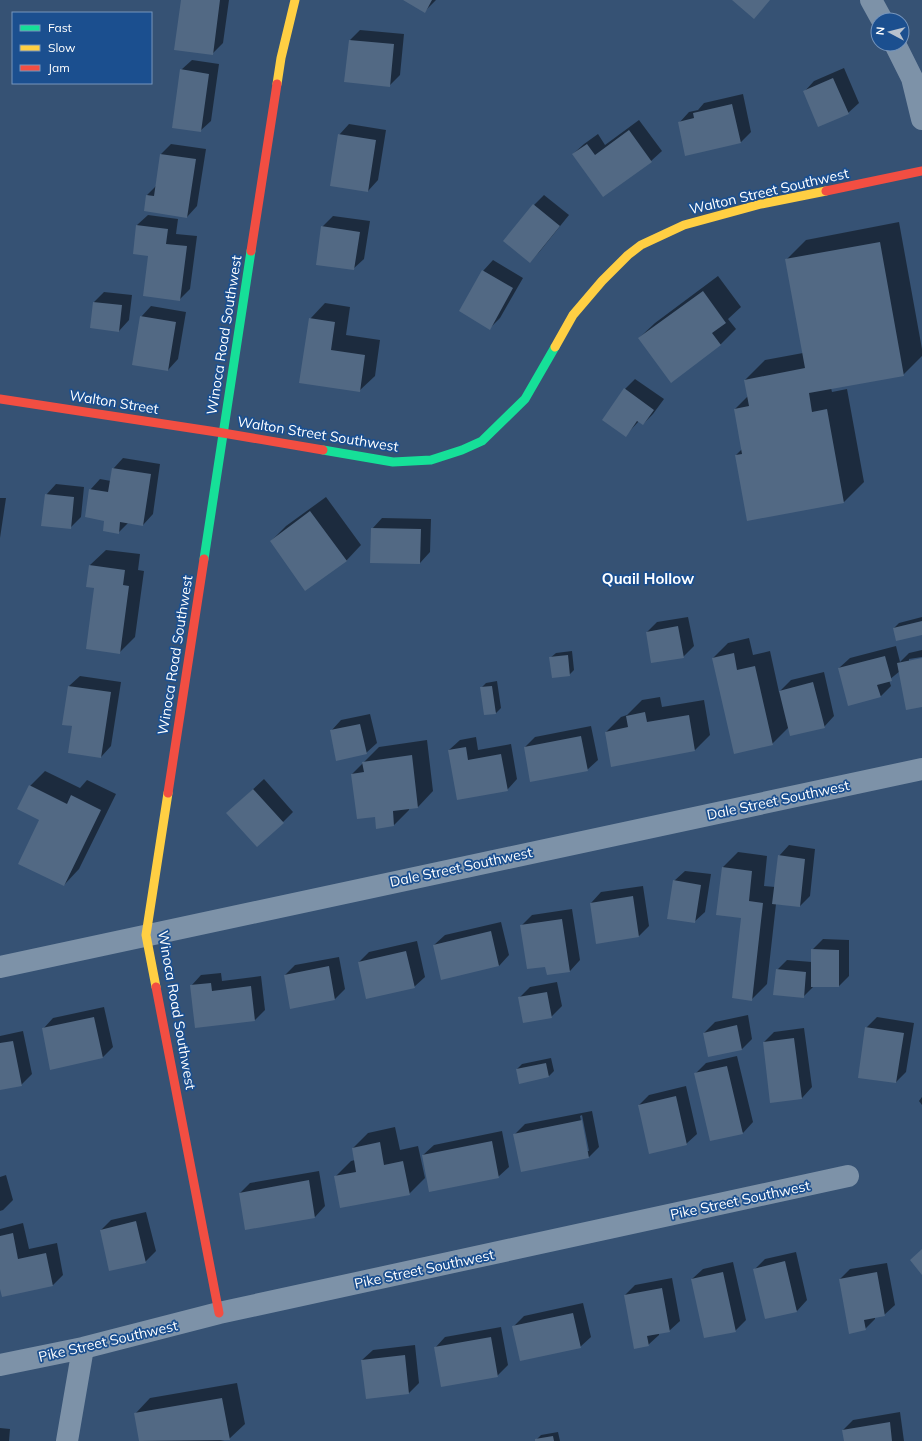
<svg xmlns="http://www.w3.org/2000/svg" width="922" height="1441" viewBox="0 0 922 1441" font-family="Mulish,sans-serif">
<rect width="100%" height="100%" fill="#365274"/>
<path fill="#0007" fill-rule="evenodd" d="M182,0h47l-6,43 -11,11z
M405,0h31l-11,11z
M360,30l44,4 -4,41 -10,10 -40,-45z
M192,60l27,4 -8,57 -11,10 -19,-61z
M844,68l15,35 -11,10 -44,-21 10,-11z
M743,94l8,38 -10,10 -55,13 -7,-32 10,-11 9,-2 6,-7z
M639,120l23,31 -11,10 -48,35 -30,-42 11,-10 14,-10 7,11z
M349,124l37,6 -8,50 -10,11 -29,-56z
M171,144l35,5 -9,57 -10,11 -40,-22 9,-9 5,-32z
M544,195l25,20 -29,36 -10,11 4,-57z
M148,215l30,4 -2,15 21,2 -7,53 -11,11 -30,-45 -12,-30z
M333,216l37,5 -6,38 -11,10 -31,-42z
M899,222l23,127v7l-19,19 -72,13 1,4 15,-3 17,93 -20,20 -96,18 -12,-65 6,-6 -7,-40 13,-13 -3,-16 20,-20 38,-7 -17,-93 20,-20z
M493,260l30,18 -23,40 -10,10 -7,-57z
M718,276l23,31 -13,12 8,10 -16,16 -81,-7 16,-15z
M104,292l28,3 -3,25 -10,11 -28,-4 3,-25z
M325,303l25,4 -4,28 34,5 -5,36 -16,15 -59,-9 10,-63z
M151,306l35,6 -8,47 -10,11 -27,-53z
M635,379l29,20 -11,15 -10,10 -4,-3 -13,14 -1,-46z
M123,458l37,6 -7,50 -10,11 -15,-2 -10,10 -12,-13 -16,-30 10,-11 11,2 2,-12z
M56,484l28,3 -3,30 -11,11 -24,-33z
M326,497l35,48 -15,16 -75,-20 15,-15z
M0,498h6l-6,40z
M382,518l49,1 -1,33 -10,11 -48,-34z
M106,550l34,4 -2,16 6,1 -9,66 -16,16 -23,-66 -9,-1 3,-21z
M688,617l6,29 -11,11 -36,-25 10,-10z
M922,617v17l-28,-6 5,-5z
M749,638l4,17 17,-4 9,41 12,-12 33,-8 10,44 -10,11h-35l-17,17 -59,-86 15,-15z
M896,646l4,16 9,-9 13,-3v7l-13,2v2l13,-2v47l-22,-35 -11,9 2,6 -11,11 -41,-29 11,-10z
M572,651l2,19 -5,5 -19,-17 6,-5z
M80,676l41,6 -10,64 -10,11 -28,-31 -10,-2 6,-38z
M497,681l4,27 -5,5 -15,-25 5,-5z
M660,697l2,10 42,-7 6,35 -15,15 -89,-18 15,-15 6,-2 15,-15z
M370,714l7,29 -11,10 -35,-22 10,-11z
M591,726l7,34 -11,10 -62,-23 10,-10z
M476,737l2,13 33,-6 6,35 -10,11 -58,-40 11,-10z
M427,740l6,51 -15,16 -9,1v2l-15,15 -17,3 -1,-12 -24,-42 27,-27z
M45,771l35,17 7,-8 29,14 -37,75 -15,16 -34,-99z
M264,779l29,33 -10,10 -45,-19z
M789,845l26,4 -5,47 -10,10 -24,-2 -9,80 -16,16 -9,-83 -19,-50 15,-15 29,4 -3,30 11,1 4,-31z
M685,871l26,3 -6,38 -11,10 -20,-41z
M643,886l6,40 -10,10 -42,7 -6,-40 10,-11z
M572,909l8,51 -10,11 -24,-6 -25,-39 11,-11z
M501,922l8,33 -10,11 -65,-21 11,-10z
M823,939l26,1v36l-10,10h-25l-11,11 -26,-27 10,-10 25,2v-12z
M417,941l8,36 -11,10 -55,-25 10,-10z
M339,957l6,32 -11,11 -49,-25 10,-10z
M221,973l1,8 39,-5 4,34 -10,10 -64,-34 10,-11z
M557,982l5,24 -11,11 -32,-19 11,-11z
M104,1007l9,40 -11,11 -59,-29 10,-11z
M748,1015l4,24 -10,10 -38,-16 11,-11z
M877,1017l37,6 -8,49 -10,10 -30,-54z
M804,1028l8,59 -10,11 -38,-56 10,-10z
M23,1031l9,43 -11,11 -21,4v-53z
M737,1056l16,66 -10,11 -48,-59 11,-11z
M551,1058l3,13 -5,5 -32,-7 5,-5z
M686,1086l11,48 -11,10 -47,-39 10,-10z
M922,1097v8l-3,-4z
M592,1111l7,36 -10,10 -74,-23 10,-10zM582,1115l7,36h-2l-7,-35z
M395,1127l5,23 18,-4 7,32 -16,16 -74,-17 16,-16 4,-1 -2,-12 15,-15z
M502,1131l7,36 -11,10 -75,-22 11,-10z
M319,1171l6,35 -10,11 -69,12 -6,-36 10,-10z
M6,1175l7,25 -10,10 -3,1v-34z
M146,1212l10,39 -11,11 -44,-32 10,-10z
M23,1223l6,26 28,-6 6,32 -10,10 -50,11 -3,-12v-55z
M796,1252l11,48 -10,11 -42,-42 10,-10z
M733,1262l13,58 -11,11 -43,-52 11,-10z
M887,1263l8,42 -11,10 -9,2v2l-10,10 -25,-50 10,-10z
M672,1278l8,43 -11,10 -10,2v2l-11,10 -23,-50 10,-10z
M583,1303l8,34 -11,10 -66,-21 10,-10z
M501,1327l7,38 -11,11 -62,-28 10,-11z
M415,1345l4,38 -10,10 -47,-33 11,-10z
M237,1383l8,41 -16,15 -9,2h-80l-5,-27 15,-16z
M900,1412l4,29h-59l-2,-11 10,-10z
M0,1428l10,1 -1,12h-9z
M558,1432l2,9h-24v-1l5,-5z"/>
<path fill="#526984" d="M181,0h39l-7,55 -39,-5z
M403,0h29l-7,13z
M732,0h38l-16,19z
M349,40l45,4 -4,43 -46,-5z
M180,69l29,5 -8,58 -29,-4z
M833,78l16,36 -31,13 -15,-36z
M732,104l9,39 -56,13 -7,-34 16,-4 -1,-5z
M629,130l23,32 -49,35 -31,-43 15,-10 8,11z
M338,134l38,6 -8,52 -38,-6z
M160,154l36,5 -9,59 -43,-7 2,-16 8,1z
M533,204l27,22 -30,37 -27,-22z
M136,225l32,4 -2,15 21,2 -7,55 -37,-5 5,-40 -15,-2z
M321,226l39,6 -6,38 -38,-5z
M880,242l24,134 -95,17 3,19 15,-3 17,94 -97,18 -12,-66 7,-1 -8,-45 15,-3 -5,-26 61,-12 -20,-109z
M482,270l31,18 -23,42 -31,-19z
M703,291l23,32 -14,10 9,12 -50,38 -33,-45z
M93,302l29,3 -3,27 -29,-4z
M140,316l36,6 -8,49 -36,-6z
M309,318l26,4 -4,28 34,5 -5,37 -61,-9z
M624,388l30,22 -11,15 -6,-4 -11,16 -24,-17z
M112,468l39,6 -8,52 -23,-4 -1,12 -16,-3 1,-10 -19,-4 4,-28 19,3z
M45,494l29,3 -3,32 -30,-3z
M310,511l37,50 -42,30 -35,-50z
M371,528l50,1 -1,35 -50,-1z
M89,565l36,5 -2,15 6,1 -9,68 -34,-5 8,-61 -8,-1z
M922,621v14l-26,6 -3,-13z
M678,626l6,32 -33,5 -5,-31z
M734,653l3,17 18,-4 18,79 -39,9 -22,-96z
M568,655l2,21 -18,2 -3,-21z
M885,656l7,25 -15,4 4,12 -33,9 -10,-38z
M922,658v49l-16,3 -9,-47z
M813,682l12,46 -35,8 -11,-45z
M68,686l43,6 -10,66 -33,-5 4,-27 -10,-1z
M492,686l4,28 -12,1 -4,-28z
M645,712l2,10 42,-7 6,36 -84,16 -6,-35 23,-5 -2,-11z
M360,724l7,30 -31,7 -6,-31z
M581,736l7,35 -58,11 -6,-35z
M466,747l2,13 33,-6 7,37 -51,9 -9,-50z
M412,755l6,53 -25,3 1,15 -18,3 -1,-12 -18,2 -6,-45 13,-2 -2,-10z
M29,785l38,19 4,-9 30,15 -37,76 -46,-22 21,-44 -22,-11z
M253,789l31,34 -27,24 -31,-34z
M778,855l27,4 -5,48 -28,-3z
M722,867l30,4 -3,30 14,2 -11,98 -20,-3 9,-80 -25,-3z
M673,880l28,5 -6,38 -28,-4z
M633,896l6,41 -43,7 -6,-41z
M562,919l8,53 -23,3 -2,-8 -18,2 -7,-44z
M491,931l8,35 -58,14 -8,-35z
M811,949l28,1v37h-28z
M406,951l9,37 -49,11 -8,-37z
M329,966l6,34 -45,9 -6,-34z
M776,969l30,3 -2,26 -31,-3z
M211,983l1,8 39,-5 4,35 -60,7 -5,-43z
M547,992l5,26 -29,5 -5,-26z
M94,1017l9,41 -53,12 -8,-42z
M737,1025l5,25 -34,7 -5,-24z
M865,1027l39,6 -8,50 -38,-5z
M794,1038l8,61 -32,4 -7,-61z
M13,1041l9,45 -22,4v-47z
M546,1063l3,14 -30,7 -3,-15z
M727,1066l16,68 -33,7 -16,-68z
M676,1096l11,49 -38,9 -11,-49z
M582,1120l7,38 -68,14 -8,-38z
M492,1141l7,37 -70,14 -7,-37z
M380,1142l4,23 19,-4 7,34 -70,13 -6,-32 22,-4 -4,-24z
M309,1180l6,38 -70,12 -6,-37z
M136,1221l10,42 -37,8 -9,-41z
M13,1233l5,26 28,-6 7,33 -51,11 -2,-8v-53z
M922,1249v26l-12,-15z
M785,1261l12,51 -32,7 -12,-50z
M723,1272l13,60 -32,6 -13,-59z
M877,1272l8,44 -21,4 2,10 -17,4 -10,-55z
M662,1288l8,44 -23,4 2,10 -15,3 -10,-54z
M573,1313l8,35 -61,13 -8,-35z
M491,1337l7,40 -57,10 -7,-40z
M405,1355l4,39 -43,5 -5,-39z
M222,1398l8,42 -91,1 -5,-28z
M890,1422l2,19h-48l-2,-11z
M553,1436l1,5h-19v-2z"/>
<g fill="none" stroke-linecap="round" stroke-linejoin="round">
<path stroke="#7d92a8" stroke-width="22" d="M871,0l11,20
M895,44l17,34 10,41
M0,967l922,-198
M0,1365l83,-17 136,-35 629,-137
M67,1441l16,-93"/>
<path stroke="#16e098" stroke-width="9" d="M323,450l70,12 38,-2 31,-10 20,-9 43,-42 30,-52
M204,559l47,-308"/>
<path stroke="#ffcf43" stroke-width="9" d="M277,84l4,-26 14,-58
M555,347l18,-32 29,-34 26,-26 13,-10 43,-20 77,-21 65,-13
M156,987l-10,-52 22,-142"/>
<path stroke="#f24e42" stroke-width="9" d="M826,191l96,-20
M251,251l26,-167
M0,399l223,34 100,17
M168,793l36,-234
M156,987l63,326"/>
</g>
<g text-anchor="middle" stroke-width="3.5" stroke-linejoin="round" paint-order="stroke">
<g font-size="14" fill="#fff" stroke="#1b4f8f">
<text transform="translate(769 191) rotate(-13)" y="5">Walton Street Southwest</text>
<text transform="translate(224 335) rotate(-81)" y="5">Winoca Road Southwest</text>
<text transform="translate(114 402) rotate(9)" y="5">Walton Street</text>
<text transform="translate(318 434) rotate(9)" y="5">Walton Street Southwest</text>
<text transform="translate(175 655) rotate(-81)" y="5">Winoca Road Southwest</text>
<text transform="translate(778 800) rotate(-12)" y="5">Dale Street Southwest</text>
<text transform="translate(461 867) rotate(-12)" y="5">Dale Street Southwest</text>
<text transform="translate(177 1010) rotate(80)" y="5">Winoca Road Southwest</text>
<text transform="translate(740 1200) rotate(-12)" y="5">Pike Street Southwest</text>
<text transform="translate(424 1269) rotate(-12)" y="5">Pike Street Southwest</text>
<text transform="translate(108 1341) rotate(-13)" y="5">Pike Street Southwest</text>
</g>
<g font-size="15" font-weight="bold" fill="#fff" stroke="#1b4f8f">
<text x="648" y="584">Quail Hollow</text>
</g>
</g>
<rect x="12" y="12" width="140" height="72" fill="#1b4f8f" stroke="#7695bc"/>
<rect x="20" y="25" width="20" height="6" fill="#16e098" stroke="#7695bc"/>
<text x="48" y="32" font-size="12" fill="#ffffff">Fast</text>
<rect x="20" y="45" width="20" height="6" fill="#ffcf43" stroke="#7695bc"/>
<text x="48" y="52" font-size="12" fill="#ffffff">Slow</text>
<rect x="20" y="65" width="20" height="6" fill="#f24e42" stroke="#7695bc"/>
<text x="48" y="72" font-size="12" fill="#ffffff">Jam</text>
<g transform="translate(890 32) rotate(277)"><circle r="19" fill="#1b4f8f" stroke="#7695bc"/>
<path d="M0-3L7 15L0 10L-7 15Z" fill="#b9c2ce"/>
<text y="-6" font-size="11" font-weight="bold" text-anchor="middle" fill="#ffffff">N</text>
</g>
</svg>
